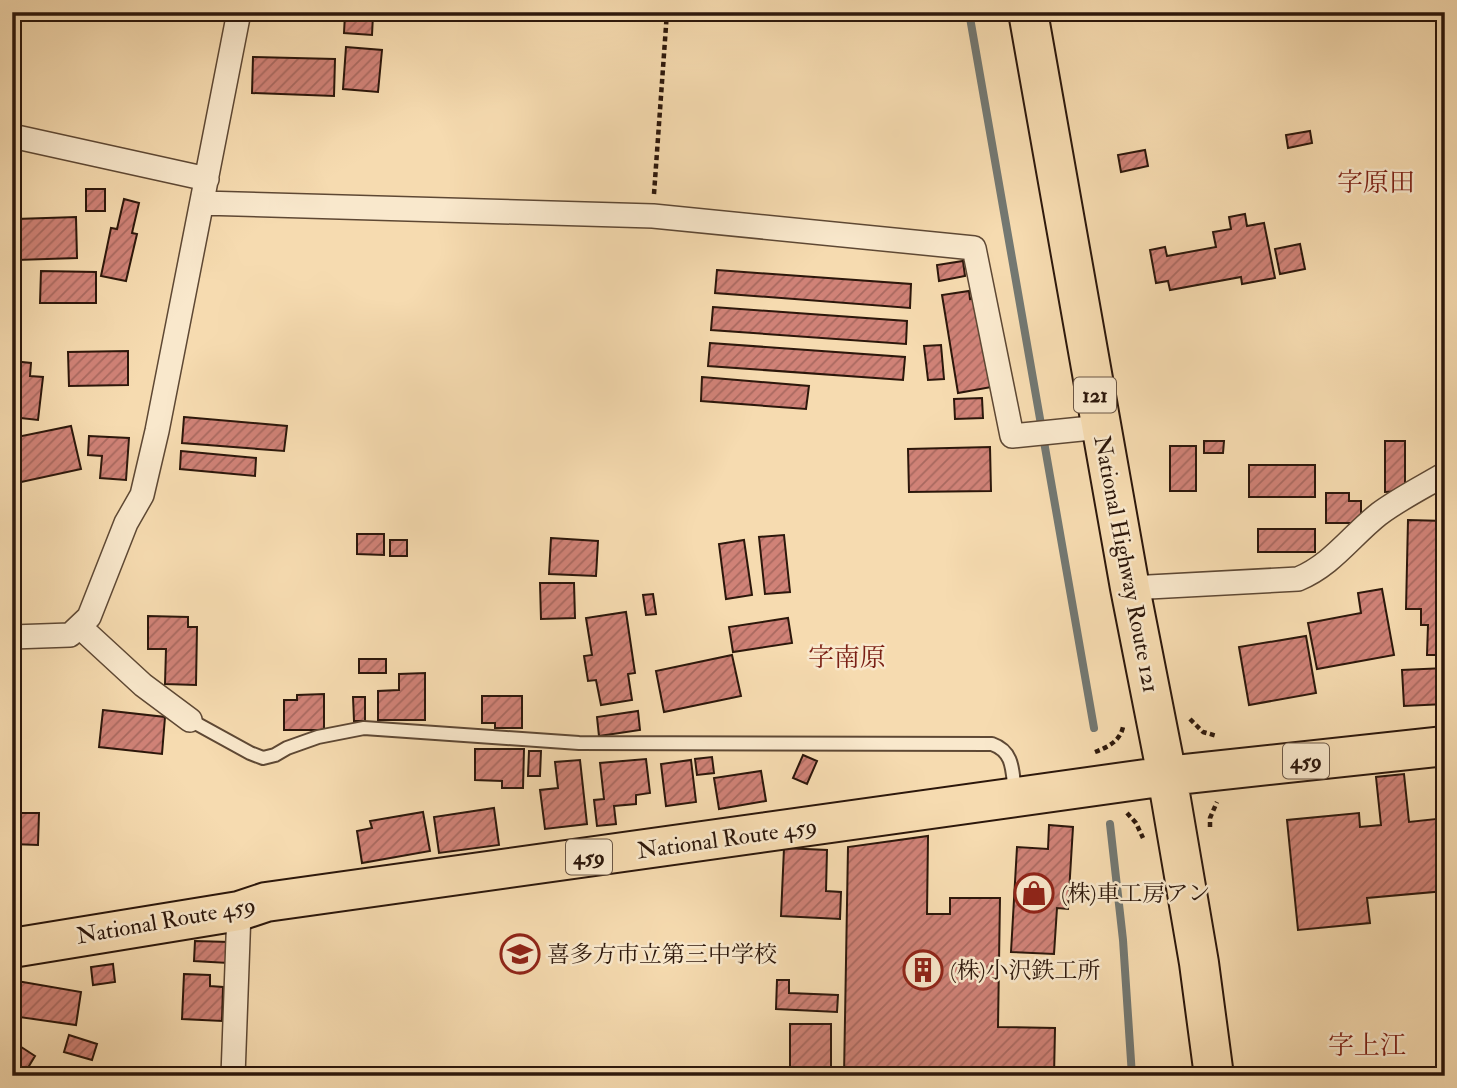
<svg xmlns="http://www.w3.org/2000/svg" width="1457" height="1088" viewBox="0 0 1457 1088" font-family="'IM FELL Double Pica','Noto Serif JP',serif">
<defs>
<pattern id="building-hatch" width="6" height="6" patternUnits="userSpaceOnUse" patternTransform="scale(1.75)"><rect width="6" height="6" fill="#d08277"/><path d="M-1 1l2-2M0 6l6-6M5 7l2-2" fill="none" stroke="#a96960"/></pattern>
</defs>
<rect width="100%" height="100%" fill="#f6dbb0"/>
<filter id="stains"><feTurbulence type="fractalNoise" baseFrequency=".00286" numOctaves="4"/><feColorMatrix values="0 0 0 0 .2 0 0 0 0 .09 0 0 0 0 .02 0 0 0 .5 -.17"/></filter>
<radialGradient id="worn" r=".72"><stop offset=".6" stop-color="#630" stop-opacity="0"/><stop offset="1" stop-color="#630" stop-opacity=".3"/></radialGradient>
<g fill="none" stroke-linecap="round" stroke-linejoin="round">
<path stroke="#737872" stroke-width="8" d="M969,12l125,716
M1110,824l13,116 9,136"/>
</g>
<path fill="url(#building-hatch)" stroke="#2c170b" stroke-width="2" d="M256,12h27l-1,6 -26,-1z
M345,14l28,1 -1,20 -28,-2z
M346,47l36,3 -4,42 -35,-3z
M253,57l82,2 -1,37 -82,-3z
M1310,131l2,12 -24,5 -2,-13z
M1145,150l3,16 -27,6 -3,-17z
M86,189h19v22h-19z
M124,199l15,4 -7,30 5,1 -11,47 -25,-5 10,-48 6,1z
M1245,214l2,12 17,-3 11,55 -33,6 -1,-7 -71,13 -2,-9 -12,2 -6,-33 15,-3 2,9 49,-9 -3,-15 18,-3 -2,-12z
M76,217l1,41 -60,2 -1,-41z
M1300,244l5,25 -25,5 -5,-25z
M963,261l2,15 -26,5 -2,-16z
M717,270l194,14 -1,24 -195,-15z
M41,271l55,1v31h-56z
M969,291l1,8 13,-2 14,89 -39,7 -16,-98z
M713,307l194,14 -1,23 -195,-14z
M710,343l195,14 -2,23 -195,-14z
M941,345l3,34 -16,1 -4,-34z
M128,351v34l-59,1 -1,-34z
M12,361l19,2 -1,13 13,1 -5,43 -26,-3z
M702,377l107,9 -3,23 -105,-8z
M982,398l1,20 -28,1 -1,-20z
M184,417l103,9 -3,25 -102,-8z
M71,426l10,43 -69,15v-46z
M89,436l40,2 -3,42 -26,-2 2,-22 -14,-1z
M1204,441h20l-1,12h-19z
M1385,441h20v50l-20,1z
M1170,446h26v45h-26z
M990,447l1,44 -82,1 -1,-43z
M181,451l75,7 -1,18 -75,-7z
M1249,465h66v32h-66z
M1326,493h23v8h12v22h-35z
M1408,520l37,1v134h-18l1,-30h-7v-16h-15z
M1258,529h57v23h-57z
M357,534h27v21l-27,-1z
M784,535l6,57 -25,2 -6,-57z
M551,538l47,3 -2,35 -47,-2z
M390,540h17v16h-17z
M744,540l8,55 -26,4 -7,-55z
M540,583h34l1,35 -34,1z
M1382,589l12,66 -77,14 -9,-46 53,-10 -3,-20z
M653,594l3,20 -10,1 -3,-20z
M626,612l9,61 -7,1 4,26 -31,5 -5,-25 -8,1 -4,-25 8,-1 -6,-37z
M148,616l40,1v10h9l-1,58 -31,-1 1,-35h-18z
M788,618l4,25 -59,9 -4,-25z
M1306,636l10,57 -67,12 -10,-58z
M732,655l9,41 -77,16 -8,-41z
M359,659h27v14h-27z
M1445,668v36l-41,2 -2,-36z
M425,673v47h-47v-29l21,-1v-16z
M324,694v36h-40v-30h13v-5z
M482,696h40v32h-27v-5h-13z
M353,697h12v24h-11z
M103,710l62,7 -3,37 -63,-7z
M638,711l2,19 -41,6 -2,-19z
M475,749h49l-1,39h-21v-7l-27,-1z
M529,751h12l-1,25h-12z
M803,755l14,6 -10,23 -14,-6z
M712,757l2,16 -17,2 -2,-16z
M646,759l4,34 -14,2v9l-22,2 2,18 -19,2 -3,-26 10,-1 -4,-36z
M580,760l7,64 -42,5 -5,-39 18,-2 -3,-26z
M691,760l5,42 -30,4 -5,-42z
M761,771l5,30 -47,8 -5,-31z
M1404,774l5,48 36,-4v73l-78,7 3,25 -72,7 -11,-110 72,-7 1,14 21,-2 -5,-48z
M494,808l5,37 -60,8 -5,-36z
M423,812l7,39 -68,12 -5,-32 15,-3 -2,-7z
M12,813h27l-1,32 -26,-1z
M1049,825l24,2 -5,82 -11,-1 -3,46 -43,-2 6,-105 31,2z
M928,836l-1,78h23v-16h50l-2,129 57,1 -1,48h-210l4,-229z
M784,848l43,2 -1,41 15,1 -1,27 -59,-3z
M195,941l34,1 -1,21 -34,-2z
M113,964l2,18 -22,3 -2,-18z
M184,974l26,1v11l13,1 -1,34 -40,-2z
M777,980h12v13l49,2 -1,17 -61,-3z
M17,981l64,11 -5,33 -64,-9z
M790,1024h41v49l-41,1z
M69,1035l28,9 -5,16 -28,-8z
M12,1041l23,15 -12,20 -11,-5z"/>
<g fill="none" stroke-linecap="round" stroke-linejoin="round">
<g stroke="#5e4834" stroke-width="16">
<path id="lane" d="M190,720l60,33 13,5 12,-3 12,-7 31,-11 46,-9 215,15 413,1c23,8 20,29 23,49"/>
</g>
<g stroke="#5e4834" stroke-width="26">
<path id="street" d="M12,136l195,43
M202,203l451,13 321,32 38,188 89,-9
M1130,588l168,-9c34,-14 53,-43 81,-65 20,-15 44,-27 66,-40
M80,627l63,58 47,35
M12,637l58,-2 19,-18 37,-94 16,-28 15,-64 82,-419
M233,1076l6,-165"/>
</g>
<g stroke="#2c170b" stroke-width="42">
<path id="highway" d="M1028,12l102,576 37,188 32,187 15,113
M12,948l227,-37 27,-9 901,-126 278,-30"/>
</g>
<path stroke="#2c170b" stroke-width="4.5" stroke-dasharray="5 3.5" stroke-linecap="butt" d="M654,194l13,-182
M1190,719l13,13 14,4
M1095,752c13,-5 25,-11 28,-25
M1127,813l9,10 7,15
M1210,827v-9l7,-16"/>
<use href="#lane" stroke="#f9e8cc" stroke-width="12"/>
<use href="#street" stroke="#f9e8cc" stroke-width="23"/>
<use href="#highway" stroke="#f6dbb0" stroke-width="38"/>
</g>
<defs>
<g id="shop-ring" transform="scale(2.0125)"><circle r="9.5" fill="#f9e8cc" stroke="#8f2418" stroke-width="1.5"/><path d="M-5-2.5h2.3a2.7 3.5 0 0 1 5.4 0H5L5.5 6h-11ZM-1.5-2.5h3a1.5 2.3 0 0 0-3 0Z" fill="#8f2418"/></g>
<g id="school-ring" transform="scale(2.0125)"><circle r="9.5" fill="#f9e8cc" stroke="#8f2418" stroke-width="1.5"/><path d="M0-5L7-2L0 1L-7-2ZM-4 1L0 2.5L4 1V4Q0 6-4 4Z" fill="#8f2418"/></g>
<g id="building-ring" transform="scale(2.0125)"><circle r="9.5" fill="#f9e8cc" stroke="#8f2418" stroke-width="1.5"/><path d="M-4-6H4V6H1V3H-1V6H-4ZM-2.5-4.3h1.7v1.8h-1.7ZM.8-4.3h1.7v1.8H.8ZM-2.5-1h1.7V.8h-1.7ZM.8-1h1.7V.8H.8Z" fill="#8f2418"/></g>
</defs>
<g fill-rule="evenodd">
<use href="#shop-ring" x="1034" y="893"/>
<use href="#school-ring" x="520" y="954"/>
<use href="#building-ring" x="923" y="970"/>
</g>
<g text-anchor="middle" stroke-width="5" stroke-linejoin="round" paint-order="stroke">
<g fill="#f9e8cc" stroke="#6a5645" stroke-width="2">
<rect x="1074" y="377.5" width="42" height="35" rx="5"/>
<rect x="1283" y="743.5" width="46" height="35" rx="5"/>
<rect x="566" y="839.5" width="46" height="35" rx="5"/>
</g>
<g font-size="21" font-weight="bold" fill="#2c170b">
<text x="1095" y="402">121</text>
<text x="1306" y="768">459</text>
<text x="589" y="864">459</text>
</g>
<g font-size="23" fill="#2c170b" stroke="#f9e8cc">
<text transform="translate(1127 564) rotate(79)" y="8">National Highway Route 121</text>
<text transform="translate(727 838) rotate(-8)" y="8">National Route 459</text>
<text transform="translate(166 920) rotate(-10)" y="8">National Route 459</text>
</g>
<g font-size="23" fill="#2c170b" stroke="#f9e8cc" text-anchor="start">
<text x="1061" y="901">(株)車工房アン</text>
<text x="547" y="962">喜多方市立第三中学校</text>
<text x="950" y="978">(株)小沢鉄工所</text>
</g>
<g font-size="26" fill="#7a1f14" stroke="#f9e8cc">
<text x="1376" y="191">字原田</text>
<text x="847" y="666">字南原</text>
<text x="1367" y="1054">字上江</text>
</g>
</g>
<rect width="1457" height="1088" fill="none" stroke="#f6dbb0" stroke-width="42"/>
<rect x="14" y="14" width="1429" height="1060" fill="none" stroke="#2c170b" stroke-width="3.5"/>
<rect x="21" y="21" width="1415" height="1046" fill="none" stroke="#2c170b" stroke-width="2"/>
<rect width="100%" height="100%" filter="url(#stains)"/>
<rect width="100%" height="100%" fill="url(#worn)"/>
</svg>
